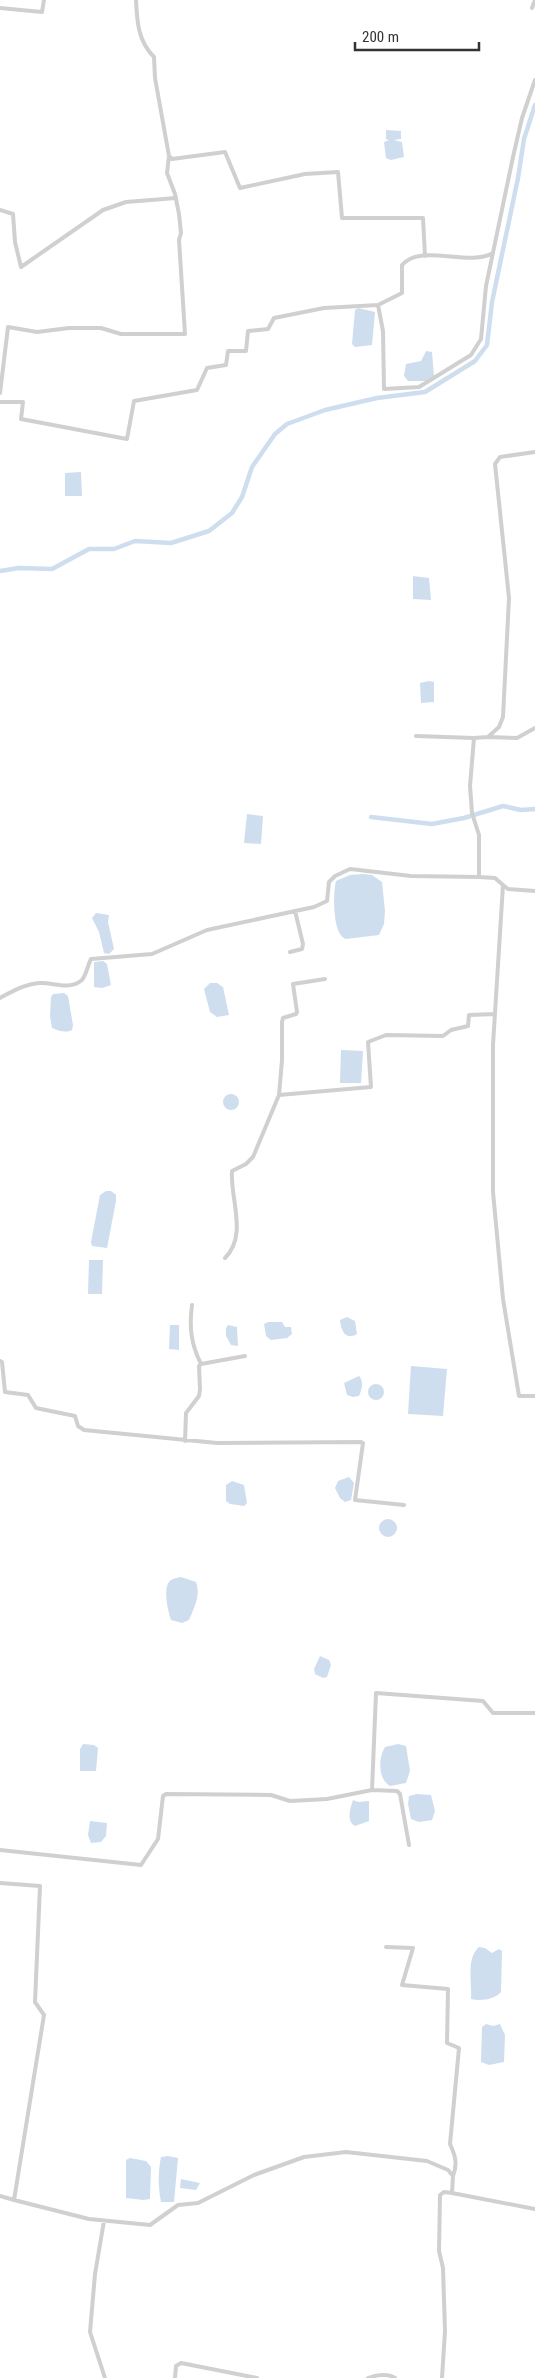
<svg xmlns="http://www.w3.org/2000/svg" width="535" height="2378" viewBox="0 0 535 2378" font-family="'Roboto Condensed',sans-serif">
<rect width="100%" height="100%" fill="#fff"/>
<path fill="#cedeef" d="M386,130l15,1v8l-7,1 8,2 2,15 -13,3 -5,-2 -2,-16 5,-2 -3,-1z
M358,308l17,4 -3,33 -17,2 -3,-3 3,-34z
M426,351l6,1 2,24 -8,5h-18l-4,-5 2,-12 15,-3z
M81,472l1,24h-17v-23z
M413,576l16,2 2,22 -18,-1z
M429,681l5,1v20l-13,1 -1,-20z
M247,814l16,2 -2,28 -17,-1z
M363,874l9,1 10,7 3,29 -1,13 -5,11 -33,4c-14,-4 -13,-46 -10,-58l14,-6z
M96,913l13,2 -1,7 6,27 -5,5 -5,-1 -5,-21 -7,-14z
M103,961l4,3 4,21 -9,3 -8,-1v-25z
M210,983h7l6,4 6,28 -12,2 -7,-5 -6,-23z
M53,994l11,-1 4,3 5,29 -1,5c-6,3 -14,1 -20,-2l-2,-12 1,-19z
M341,1050l22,1 -2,32h-21z
M223 1102a8 8 0 1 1 16 0a8 8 0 1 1-16 0Z
M106,1191h5l5,4v6l-9,47 -15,-2 -1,-4 9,-47z
M89,1260h14l-1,34h-14z
M347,1317l8,4 2,13c-12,7 -16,-4 -17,-14z
M268,1322h14l3,5h6l1,7 -5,4 -16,2 -5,-4 -2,-12z
M170,1325h9v25l-10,-1z
M228,1325l9,2 1,19 -7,-1 -5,-9v-8z
M411,1366l36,3 -4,47 -35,-2z
M359,1376c5,5 3,14 0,20l-6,1 -6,-2 -3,-12z
M368 1392a8 8 0 1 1 16 0a8 8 0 1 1-16 0Z
M349,1477l5,6 -3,17 -6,2 -5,-4 -5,-10 3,-7z
M232,1481l12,4 3,18 -3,3 -14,-2 -4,-3v-16z
M379 1528a9 9 0 1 1 18 0a9 9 0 1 1-18 0Z
M181,1577l15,5c5,13 -2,26 -7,38l-7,3 -11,-3c-3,-9 -8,-30 -2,-38 3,-4 8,-4 12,-5z
M320,1656l9,4 2,5 -4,12 -4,1 -8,-4 -1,-5z
M83,1744l11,1 4,3 -2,23h-16v-22z
M398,1744l8,2 4,25 -4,12 -16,3c-12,-7 -12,-28 -5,-39z
M417,1794l14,1 4,16 -3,9 -13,2 -8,-3 -3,-15 1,-8z
M353,1800l5,2 11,-1v20l-14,5c-9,-5 -5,-17 -2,-26z
M90,1821l17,2 -1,13 -5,6 -10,1 -3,-8z
M479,1947l6,1 7,5 7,-4 3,2 -1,41c-7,8 -21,9 -30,7 1,-17 -5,-41 8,-52z
M486,2024l7,2 7,-2 5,11 -1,27 -15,3 -8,-3 1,-35z
M168,2156l10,2 -4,44h-13c-3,-14 -3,-31 0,-45z
M130,2158l16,3 5,6 -1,32 -7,1 -17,-2v-38z
M181,2179l19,4 -4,7 -16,-2z"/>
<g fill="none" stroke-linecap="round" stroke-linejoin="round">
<path stroke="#cedeef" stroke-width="4.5" d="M0,571l19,-3 33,1 37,-20h25l21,-8 36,2 38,-12 23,-18 10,-16 10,-30 23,-33 12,-10 38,-14 52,-12 48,-6 50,-31 12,-16 5,-43 26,-124 6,-39 11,-34
M371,817l61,7 32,-6 39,-12 18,4 14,-1"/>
<path stroke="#d0d0d0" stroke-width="4" d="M136,0c1,22 2,41 18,57l1,21 14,78 3,3 53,-7 15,36 65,-14 33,-2 4,46h81l2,38
M0,8l42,4 2,-12
M532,8l3,-8
M0,210l13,4 2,28 6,25 82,-57 23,-8 50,-4
M493,253c-24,14 -72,-10 -91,12v28l-24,12 5,26 1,58 35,-2 52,-32 10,-16 5,-53 27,-129 9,-39 13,-38
M0,393l8,-66 29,5 32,-4h32l20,6h64l-6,-94 2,-7 -2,-19 -4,-20 -8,-21 2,-17
M0,402h23l-2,17 106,20 7,-38 63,-11 10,-22 19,-3 2,-14h18l2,-20 20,-2 6,-11 50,-10 54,-3
M416,736l58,2
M488,737l29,1 18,-10
M479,877l16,1 8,7 -10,160v147l10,107 16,97h16
M503,885l5,4 27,2
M290,952l12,-3 1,-5 -8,-33
M0,998c13,-7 25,-14 40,-15 13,-1 29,8 42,-3 4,-5 6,-15 9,-21l61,-5 55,-24 107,-23 13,-6 2,-19 6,-6 15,-7 61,7 68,1v-42l-7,-22 -2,-27 4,-48 14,-1 11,-10 4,-10 6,-119 -14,-134 5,-7 35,-5
M279,1095l3,-35v-38l1,-4 13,-4 1,-2 -4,-28 32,-5
M225,1258c23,-23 5,-59 7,-87l14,-7 7,-7 26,-62 92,-8 -3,-45 18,-7 57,1 8,-6 17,-4 1,-11 26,-1
M192,1305c-3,22 -1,39 9,59
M0,1361l2,1 3,30 23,3 8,13 39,8 3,10 6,4 133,13 144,-1 2,1 -8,57 49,5
M185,1441l1,-28 13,-17 1,-7 -1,-23 2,-2 44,-8
M372,1790l4,-97 107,8 10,12h42
M0,1850l141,15 17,-26 5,-43 3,-2 105,1 19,6 37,-2 45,-9 25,1 3,3 9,51
M0,1883l40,3 -5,116 9,13 -30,185 75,19 61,6 28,-20 20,-2 56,-28 50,-18 42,-5 81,9 21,9 5,6 -1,17 83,16
M386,1947l27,1 -11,37 46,4 -1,54 12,5 -9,96c5,11 8,19 3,32
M0,2196l14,4
M104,2221l-9,53 -5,58 15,46
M175,2378l1,-12 5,-3 76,15
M368,2378c8,-3 20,-5 27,0
M442,2378l3,-47 -2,-63 -4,-17 1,-56 4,-3 8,1"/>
</g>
<path d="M355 42v8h124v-8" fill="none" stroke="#333333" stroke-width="2.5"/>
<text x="362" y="42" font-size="15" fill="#333333" stroke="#ffffff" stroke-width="4" paint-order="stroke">200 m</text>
</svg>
